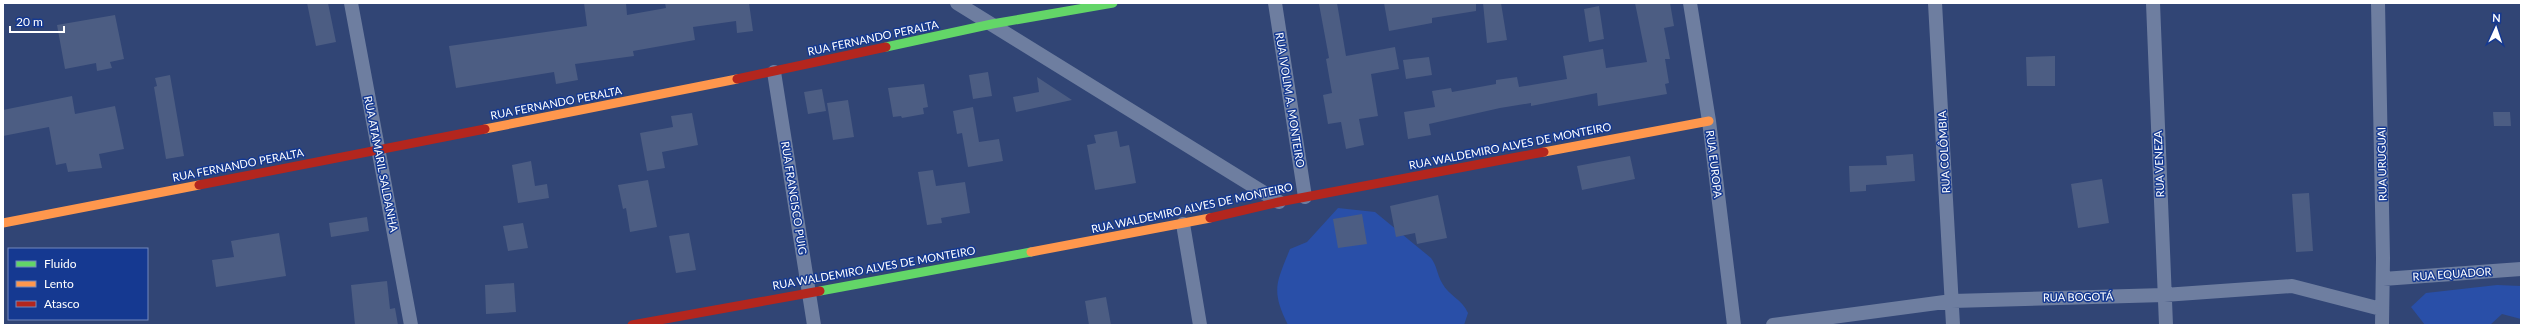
<svg xmlns="http://www.w3.org/2000/svg" width="2524" height="328" viewBox="0 0 2524 328" font-family="Lato,sans-serif">
<rect width="100%" height="100%" fill="#314575"/>
<path fill="#294fa8" d="M1338,208l37,4 56,46c6,8 6,16 11,25 7,13 20,16 26,30l-4,12h-176c-17,-35 -12,-41 2,-76l17,-7z
M2497,285l24,1v33l-19,-5 -12,11h-65l-14,-18 15,-14z"/>
<path fill="#4c5d83" d="M307,3h21l8,39 -20,4z
M584,3h42l1,12 39,-7 -1,-5h84l4,28 -16,2 -1,-12 -43,6 2,13 -62,11 1,5 -59,8 3,16 -22,4 -2,-12 -98,16 -7,-42 138,-20z
M1337,3l9,53 49,-9 4,22 -28,5 7,42 -19,3 5,26 -18,4 -5,-27 -13,2 -5,-29 9,-2 -6,-34 3,-1 -10,-54z
M1384,3h92v8l-44,7v5l-43,8z
M1483,3h18l6,37 -20,3z
M1635,3h35l4,23 -10,2 6,31h-5l4,24 -4,1 2,10 -69,12 -1,-13 -66,13v-3l-31,5 -71,16 2,11 -23,4 -4,-27 31,-5 -3,-16 19,-3 1,4 44,-8v-4l21,-3 2,10 48,-8 -4,-23 40,-7 3,19 41,-6z
M1599,6l5,33 -15,3 -5,-33z
M115,15l9,44 -14,3 2,6 -15,3 -1,-8 -31,6 -8,-44z
M2055,56v30h-28l-1,-29z
M1429,57l3,18 -26,4 -3,-19z
M988,72l4,24 -19,3 -4,-24z
M170,75l14,81 -18,3 -12,-72 3,-1 -2,-8z
M1037,77l35,23 -56,12 -3,-15 26,-5z
M924,84l4,23 -5,1 1,6 -22,4 -1,-2 -8,1 -5,-29z
M822,89l4,22 -18,3 -4,-22z
M72,96l3,18 40,-8 9,43 -25,5 3,14 -34,4 -2,-9 -10,2 -7,-38 -46,9v-26z
M848,100l6,37 -21,3 -6,-37z
M973,107l6,35 20,-3 4,22 -35,6 -6,-34 -5,1 -4,-23z
M2493,112h17l1,14h-17z
M692,113l6,32 -36,7 3,16 -18,3 -7,-38 33,-6 -2,-11z
M1117,131l3,16 9,-2 7,38 -41,7 -8,-45 9,-2 -2,-8z
M1913,154l2,27 -49,4v6l-16,1 -1,-26 38,-1 -1,-9z
M1630,156l5,23 -53,11 -5,-24z
M531,161l4,25 12,-2 2,14 -31,5 -6,-38z
M933,170l3,16 29,-4 5,31 -29,5 1,5 -15,2 -9,-53z
M2102,179l7,44 -31,5 -7,-44z
M648,180l9,47 -27,5 -4,-24 -3,1 -5,-24z
M2309,193l4,58 -17,1 -4,-58z
M1438,195l9,43 -30,6 -2,-11 -19,4 -6,-31z
M1362,214l5,30 -29,4 -5,-29z
M367,217l2,14 -38,6 -2,-14z
M523,223l5,25 -20,3 -5,-25z
M279,233l7,43 -70,11 -4,-27 22,-3 -3,-16z
M689,233l7,37 -20,3 -7,-37z
M387,281l3,28 5,-1 3,17h-43l-4,-40z
M514,283l2,29 -30,2 -1,-29z
M1106,297l5,28h-22l-4,-24z"/>
<g fill="none" stroke-linecap="round" stroke-linejoin="round">
<path stroke="#6e7ea0" stroke-width="14" d="M351,3l60,322
M957,3l322,199
M1275,3l30,194
M1690,3l19,118 25,204
M1935,3l18,322
M2153,3l13,322
M2378,3l5,255 -1,67
M774,72l40,253
M1183,224l17,101
M2383,279l138,-10
M1773,325l179,-24 212,-6 128,-9 89,23"/>
<path stroke="#63d668" stroke-width="9" d="M886,47l106,-23 121,-21
M820,291l211,-39"/>
<path stroke="#ff974d" stroke-width="9" d="M485,129l252,-50
M1544,152l165,-31
M3,223l196,-38
M1031,252l179,-34"/>
<path stroke="#b3261e" stroke-width="9" d="M737,79l149,-32
M199,185l286,-56
M1210,218l69,-16 265,-50
M632,325l188,-34"/>
</g>
<g text-anchor="middle" stroke-width="3" stroke-linejoin="round" paint-order="stroke">
<g font-size="11" fill="#fff" stroke="#153991">
<text transform="translate(873 38) rotate(-12)" y="4">RUA FERNANDO PERALTA</text>
<text transform="translate(1290 100) rotate(81)" y="4">RUA IVOLIM A. MONTEIRO</text>
<text transform="translate(556 103) rotate(-11)" y="4">RUA FERNANDO PERALTA</text>
<text transform="translate(1510 146) rotate(-11)" y="4">RUA WALDEMIRO ALVES DE MONTEIRO</text>
<text transform="translate(1944 152) rotate(-93)" y="4">RUA COLÔMBIA</text>
<text transform="translate(381 164) rotate(79)" y="4">RUA ATAMARIL SALDANHA</text>
<text transform="translate(1714 164) rotate(83)" y="4">RUA EUROPA</text>
<text transform="translate(2159 164) rotate(-92)" y="4">RUA VENEZA</text>
<text transform="translate(2382 164) rotate(-91)" y="4">RUA URUGUAI</text>
<text transform="translate(238 165) rotate(-11)" y="4">RUA FERNANDO PERALTA</text>
<text transform="translate(794 198) rotate(81)" y="4">RUA FRANCISCO PUIG</text>
<text transform="translate(1192 208) rotate(-12)" y="4">RUA WALDEMIRO ALVES DE MONTEIRO</text>
<text transform="translate(874 268) rotate(-10)" y="4">RUA WALDEMIRO ALVES DE MONTEIRO</text>
<text transform="translate(2452 274) rotate(-4)" y="4">RUA EQUADOR</text>
<text transform="translate(2078 297) rotate(-1)" y="4">RUA BOGOTÁ</text>
</g>
</g>
<rect width="2524" height="328" fill="none" stroke="#ffffff" stroke-width="8"/>
<rect x="8" y="248" width="140" height="72" fill="#153991" stroke="#7388bd"/>
<rect x="16" y="261" width="20" height="6" fill="#63d668" stroke="#7388bd"/>
<text x="44" y="268" font-size="12" fill="#ffffff">Fluido</text>
<rect x="16" y="281" width="20" height="6" fill="#ff974d" stroke="#7388bd"/>
<text x="44" y="288" font-size="12" fill="#ffffff">Lento</text>
<rect x="16" y="301" width="20" height="6" fill="#b3261e" stroke="#7388bd"/>
<text x="44" y="308" font-size="12" fill="#ffffff">Atasco</text>
<g transform="translate(2496 28) rotate(3)" stroke="#153991" stroke-width="3" paint-order="stroke">
<path d="M0-3L7 15L0 10L-7 15Z" fill="#ffffff"/>
<text y="-6" font-size="11" font-weight="bold" text-anchor="middle" fill="#ffffff">N</text>
</g>
<path d="M10 26v6h54v-6" fill="none" stroke="#ffffff" stroke-width="2"/>
<text x="16" y="26" font-size="12" fill="#ffffff" stroke="#153991" stroke-width="3" paint-order="stroke">20 m</text>
</svg>
